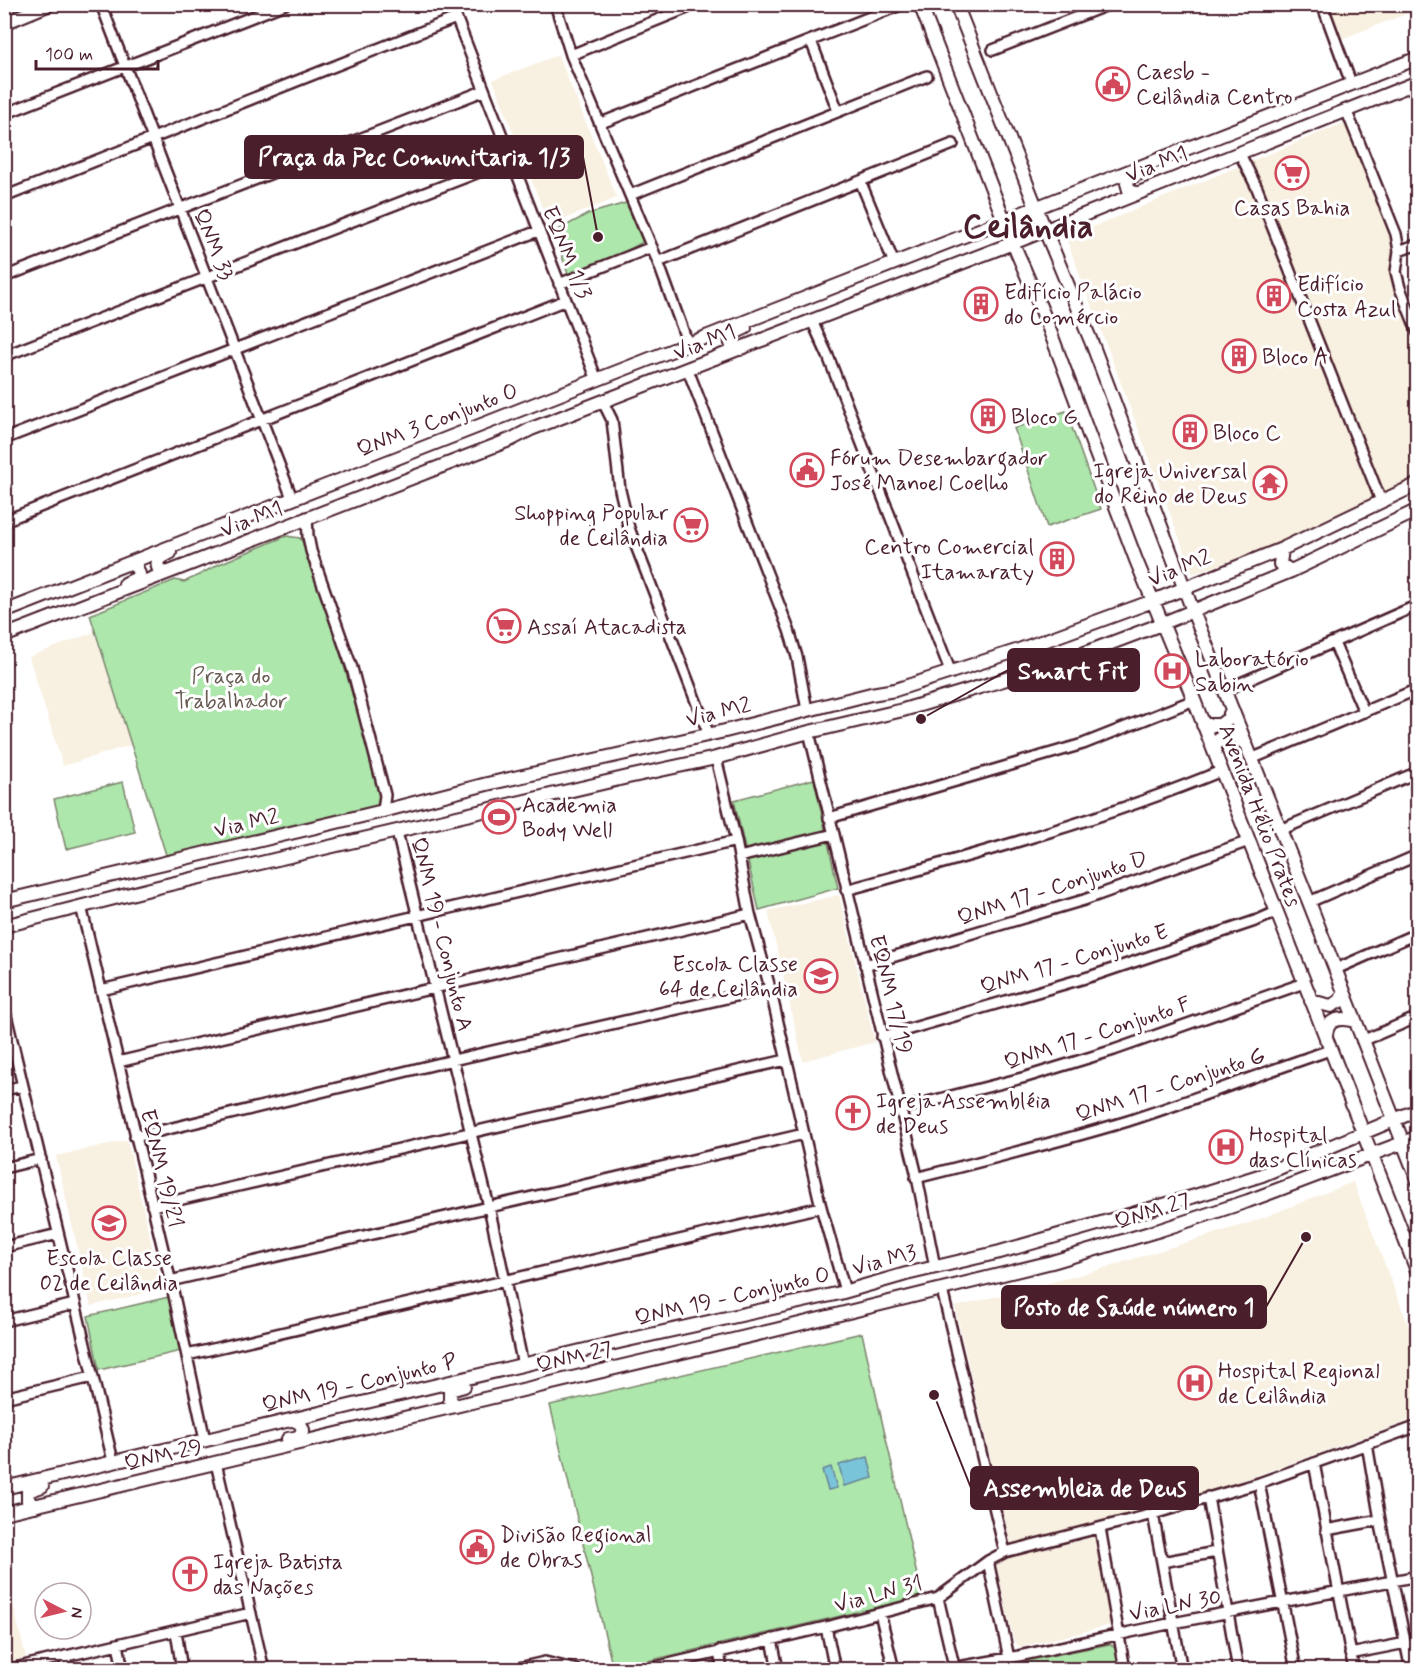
<svg xmlns="http://www.w3.org/2000/svg" width="1422" height="1674" viewBox="0 0 1422 1674" font-family="Mynerve,sans-serif">
<rect width="100%" height="100%" fill="#fff"/>
<filter id="ink" filterUnits="userSpaceOnUse"><feTurbulence type="fractalNoise" baseFrequency=".0167" numOctaves="2"/><feDisplacementMap in="SourceGraphic" scale="12" xChannelSelector="R" yChannelSelector="G"/><feConvolveMatrix kernelMatrix="1 2 1 2 8 2 1 2 1" color-interpolation-filters="sRGB"/></filter>
<g filter="url(#ink)">
<path fill="#f8f0e1" d="M1327,5h90v5l-76,29z
M558,55l59,143 -68,27 -56,-145z
M1346,122l46,113v33l4,21 21,53v136l-136,65 -88,31 -127,-336z
M94,632l37,113 -68,21 -34,-109z
M839,895l36,147 -72,19 -35,-150z
M127,1140l35,149 -71,17 -35,-150z
M1353,1182l64,166v70l-188,67 -109,32 -109,28 -56,-238 140,-36 157,-49z
M1095,1537l16,88 -91,22 -6,-6 -19,-81z
M4,1565l22,93 -21,4h-1z"/>
<path fill="#ade7ac" stroke="#7c836c" stroke-width="1.5" d="M626,203l17,39 -35,19 -40,13 -14,-42 34,-18z
M1066,411l35,98 -54,18 -33,-99z
M286,536l14,2 2,3 22,57 60,204 -1,5 -215,54 -78,-246 85,-35 9,2 15,-7 18,-10z
M814,779l24,109 -79,22 -25,-110z
M123,782l12,50 -69,17 -12,-50z
M169,1297l12,54 -82,19 -11,-54z
M862,1333l60,264 -309,72 -63,-264z
M1110,1644l7,5 5,21h-144z"/>
<path fill="#7ac4da" stroke="#678294" stroke-width="1.5" d="M868,1457l5,21 -29,8 -5,-21z
M831,1467l6,21 -9,2 -6,-20z"/>
<g fill="none" stroke-linecap="round" stroke-linejoin="round">
<g stroke="#4a1f2b" stroke-width="14">
<path id="minor" d="M101,4l191,494
M451,4l146,376
M555,4l16,51 87,207 30,82
M1322,4l29,79
M811,41l27,70
M993,50l117,-46
M571,55l126,-51
M1347,112l49,122 3,17 -3,21 4,16 18,45
M4,114l281,-110
M601,123l297,-117
M1239,152l18,36 124,313
M861,183l33,80
M630,195l297,-119
M4,197l452,-179
M1399,251l19,-7
M658,262l295,-118
M4,277l479,-186
M559,284l93,-37
M812,321l16,35 123,317
M4,356l506,-196
M688,370l101,260 8,27 10,53
M603,402l9,18 8,70 9,38 80,207
M4,439l534,-208
M307,517l1,19 3,15 41,117 33,127 -2,16
M4,521l562,-221
M1334,643l30,69
M1225,690l193,-85
M809,732l107,440 19,95
M716,758l20,83 14,73 20,74 51,219 24,84
M1251,759l167,-70
M829,818l254,-74 111,-44
M1280,830l138,-58
M397,832l92,375 34,158
M739,857l95,-23
M846,890c127,-35 254,-69 375,-119
M1309,902l109,-47
M81,906l92,385 32,149
M865,965l219,-65 165,-59
M1336,969l82,-36
M101,990l635,-149
M4,1007l109,454
M882,1037l210,-61 166,-56 18,-8
M1362,1041l56,-24
M118,1062l632,-148
M4,1090l18,-4
M900,1109l126,-32 88,-27 190,-67
M135,1137l318,-77 317,-72
M4,1168l37,-9
M916,1178c71,-18 142,-36 212,-57 68,-22 134,-48 202,-71
M152,1206l634,-146
M4,1247l54,-13
M170,1281l634,-147
M942,1290l63,262
M4,1321l71,-17
M187,1355l634,-148
M4,1398l88,-21
M1367,1444l13,76 31,150
M216,1463l48,207
M1314,1463l40,207
M1259,1483l37,187
M1208,1497l30,173
M1153,1514l29,156
M1100,1528l25,142
M1326,1530l54,-10
M988,1561l21,97
M1162,1562l54,-10
M938,1598l17,72
M880,1613l14,57
M826,1627l9,43
M176,1631l6,39
M772,1639l6,31
M118,1644l5,26
M719,1651l3,19
M1350,1654l56,-11
M65,1656l2,14
M6,1670l245,-57
M510,1670l35,-8 32,8
M643,1670l183,-43 112,-29 50,-37 17,-9 148,-38 106,-31 159,-57
M941,1670l68,-12 164,-35 245,-47"/>
</g>
<g stroke="#4a1f2b" stroke-width="16">
<path id="major" d="M920,4l93,239 32,75 91,242 58,140 224,573
M956,4l89,226 48,116 103,273 113,283 109,279
M4,23l46,-19
M1136,194l-7,-4 -2,-7 2,-5 11,-5
M740,349l-8,-3c-5,-11 4,-14 13,-18
M1282,549l-2,15 11,7
M166,573l-7,-3c-5,-11 3,-13 11,-17
M125,584l12,-6 2,-4 -3,-8 -8,-2
M4,612l1414,-554
M4,636l508,-197 19,-10 482,-186 405,-161
M1203,725h17l8,-6 4,-10
M1215,754v-8l7,-10h15l7,7
M4,901l379,-90 104,-27 238,-53 146,-37 24,-4 124,-40 134,-49 129,-52 136,-65
M4,926l158,-40 466,-109 88,-19 93,-26 94,-22 150,-45 98,-37 140,-57 127,-61
M1311,1001l20,5 9,-5 4,-8
M1326,1039c-1,-19 12,-23 29,-18
M456,1406l-6,-6v-10l14,-4
M288,1439l11,-2 4,-7 -3,-7 -7,-3
M4,1488l619,-147 217,-48 66,-19 94,-22 195,-56 67,-21 156,-65
M35,1506l-7,-5v-10l14,-5
M4,1513l771,-183 277,-68 108,-32 88,-29 170,-64"/>
</g>
<use href="#minor" stroke="#fff" stroke-width="9"/>
<use href="#major" stroke="#fff" stroke-width="12"/>
</g>
</g>
<defs>
<g id="civic-ring" transform="scale(1.725)"><circle r="9.5" fill="#fff" stroke="#d1495b" stroke-width="1.5"/><path d="M-.6-6.5H3V-4.5H.6V-3L4-1V1h2V6H-6V1h2V-1L-.6-3ZM-1.2 2.5V6h2.4V2.5Z" fill="#d1495b"/></g>
<g id="supermarket-ring" transform="scale(1.725)"><circle r="9.5" fill="#fff" stroke="#d1495b" stroke-width="1.5"/><path d="M-6-5.5h2.5l.6 2H6L4.5 2H-2.5L-4.4-4H-6ZM-1.5 3.2a1.3 1.3 0 1 0 .1 0ZM3 3.2a1.3 1.3 0 1 0 .1 0Z" fill="#d1495b"/></g>
<g id="building-ring" transform="scale(1.725)"><circle r="9.5" fill="#fff" stroke="#d1495b" stroke-width="1.5"/><path d="M-4-6H4V6H1V3H-1V6H-4ZM-2.5-4.3h1.7v1.8h-1.7ZM.8-4.3h1.7v1.8H.8ZM-2.5-1h1.7V.8h-1.7ZM.8-1h1.7V.8H.8Z" fill="#d1495b"/></g>
<g id="temple-ring" transform="scale(1.725)"><circle r="9.5" fill="#fff" stroke="#d1495b" stroke-width="1.5"/><path d="M0-6L5-2H3V0L6.5 2.5H4V6H1.5V3h-3V6H-4V2.5H-6.5L-3 0V-2H-5Z" fill="#d1495b"/></g>
<g id="hospital-ring" transform="scale(1.725)"><circle r="9.5" fill="#fff" stroke="#d1495b" stroke-width="1.5"/><path d="M-5-5h3v3.5h4V-5h3V5h-3V1.5h-4V5h-3Z" fill="#d1495b"/></g>
<g id="stadium-ring" transform="scale(1.725)"><circle r="9.5" fill="#fff" stroke="#d1495b" stroke-width="1.5"/><path d="M0-5a6.5 5 0 1 0 0 10a6.5 5 0 1 0 0-10ZM-3.5-1.8h7v3.6h-7Z" fill="#d1495b"/></g>
<g id="school-ring" transform="scale(1.725)"><circle r="9.5" fill="#fff" stroke="#d1495b" stroke-width="1.5"/><path d="M0-5L7-2L0 1L-7-2ZM-4 1L0 2.5L4 1V4Q0 6-4 4Z" fill="#d1495b"/></g>
<g id="church-ring" transform="scale(1.725)"><circle r="9.5" fill="#fff" stroke="#d1495b" stroke-width="1.5"/><path d="M-1.2-6h2.4v3.5h3.3v2.4h-3.3V6h-2.4V-.1h-3.3v-2.4h3.3Z" fill="#d1495b"/></g>
</defs>
<g fill-rule="evenodd">
<use href="#civic-ring" x="1113" y="84"/>
<use href="#supermarket-ring" x="1292" y="173"/>
<use href="#building-ring" x="1274" y="296"/>
<use href="#building-ring" x="981" y="304"/>
<use href="#building-ring" x="1239" y="356"/>
<use href="#building-ring" x="988" y="416"/>
<use href="#building-ring" x="1190" y="432"/>
<use href="#civic-ring" x="807" y="470"/>
<use href="#temple-ring" x="1270" y="483"/>
<use href="#supermarket-ring" x="691" y="525"/>
<use href="#building-ring" x="1057" y="559"/>
<use href="#supermarket-ring" x="504" y="626"/>
<use href="#hospital-ring" x="1172" y="671"/>
<use href="#stadium-ring" x="499" y="817"/>
<use href="#school-ring" x="821" y="976"/>
<use href="#church-ring" x="853" y="1113"/>
<use href="#hospital-ring" x="1226" y="1147"/>
<use href="#school-ring" x="109" y="1223"/>
<use href="#hospital-ring" x="1195" y="1383"/>
<use href="#civic-ring" x="477" y="1547"/>
<use href="#church-ring" x="190" y="1574"/>
</g>
<g text-anchor="middle" stroke-width="6" stroke-linejoin="round" paint-order="stroke">
<g font-size="22" fill="#4a1f2b" stroke="#fff" text-anchor="start">
<text x="1136" y="79">Caesb -<tspan x="1136" dy="25">Ceilândia Centro</tspan></text>
<text x="1292" y="215" text-anchor="middle">Casas Bahia</text>
<text x="1297" y="291">Edifício<tspan x="1297" dy="25">Costa Azul</tspan></text>
<text x="1004" y="299">Edifício Palácio<tspan x="1004" dy="25">do Comércio</tspan></text>
<text x="1262" y="364">Bloco A</text>
<text x="1011" y="424">Bloco G</text>
<text x="1213" y="440">Bloco C</text>
<text x="830" y="465">Fórum Desembargador<tspan x="830" dy="25">José Manoel Coelho</tspan></text>
<text x="1247" y="478" text-anchor="end">Igreja Universal<tspan x="1247" dy="25">do Reino de Deus</tspan></text>
<text x="668" y="520" text-anchor="end">Shopping Popular<tspan x="668" dy="25">de Ceilândia</tspan></text>
<text x="1034" y="554" text-anchor="end">Centro Comercial<tspan x="1034" dy="25">Itamaraty</tspan></text>
<text x="527" y="634">Assaí Atacadista</text>
<text x="1195" y="666">Laboratório<tspan x="1195" dy="25">Sabin</tspan></text>
<text x="522" y="812">Academia<tspan x="522" dy="25">Body Well</tspan></text>
<text x="798" y="971" text-anchor="end">Escola Classe<tspan x="798" dy="25">64 de Ceilândia</tspan></text>
<text x="876" y="1108">Igreja Assembléia<tspan x="876" dy="25">de Deus</tspan></text>
<text x="1249" y="1142">Hospital<tspan x="1249" dy="25">das Clínicas</tspan></text>
<text x="109" y="1265" text-anchor="middle">Escola Classe<tspan x="109" dy="25">02 de Ceilândia</tspan></text>
<text x="1218" y="1378">Hospital Regional<tspan x="1218" dy="25">de Ceilândia</tspan></text>
<text x="500" y="1542">Divisão Regional<tspan x="500" dy="25">de Obras</tspan></text>
<text x="213" y="1569">Igreja Batista<tspan x="213" dy="25">das Nações</tspan></text>
</g>
<g font-size="22" fill="#4a1f2b" stroke="#fff">
<text transform="translate(1156 163) rotate(-22)" y="8">Via M1</text>
<text transform="translate(215 244) rotate(68)" y="8">QNM 33</text>
<text transform="translate(568 252) rotate(68)" y="8">EQNM 1/3</text>
<text transform="translate(704 341) rotate(-22)" y="8">Via M1</text>
<text transform="translate(437 419) rotate(-21)" y="8">QNM 3 Conjunto O</text>
<text transform="translate(251 518) rotate(-22)" y="8">Via M1</text>
<text transform="translate(1179 567) rotate(-22)" y="8">Via M2</text>
<text transform="translate(718 711) rotate(-14)" y="8">Via M2</text>
<text transform="translate(1261 815) rotate(69)" y="8">Avenida Hélio Prates</text>
<text transform="translate(246 822) rotate(-13)" y="8">Via M2</text>
<text transform="translate(1052 887) rotate(-18)" y="8">QNM 17 - Conjunto D</text>
<text transform="translate(443 934) rotate(76)" y="8">QNM 19 - Conjunto A</text>
<text transform="translate(1074 958) rotate(-17)" y="8">QNM 17 - Conjunto E</text>
<text transform="translate(892 994) rotate(76)" y="8">EQNM 17/19</text>
<text transform="translate(1097 1032) rotate(-18)" y="8">QNM 17 - Conjunto F</text>
<text transform="translate(1170 1084) rotate(-18)" y="8">QNM 17 - Conjunto G</text>
<text transform="translate(163 1168) rotate(76)" y="8">EQNM 19/21</text>
<text transform="translate(1152 1210) rotate(-17)" y="8">QNM 27</text>
<text transform="translate(884 1259) rotate(-15)" y="8">Via M3</text>
<text transform="translate(732 1295) rotate(-13)" y="8">QNM 19 - Conjunto O</text>
<text transform="translate(574 1356) rotate(-13)" y="8">QNM 27</text>
<text transform="translate(359 1382) rotate(-13)" y="8">QNM 19 - Conjunto P</text>
<text transform="translate(163 1454) rotate(-13)" y="8">QNM 29</text>
<text transform="translate(878 1593) rotate(-15)" y="8">Via LN 31</text>
<text transform="translate(1175 1604) rotate(-11)" y="8">Via LN 30</text>
</g>
<g font-size="22" fill="#685b52" stroke="#fff">
<text x="231" y="683">Praça do<tspan x="231" dy="25">Trabalhador</tspan></text>
</g>
<g font-size="34" font-weight="bold" fill="#4a1f2b" stroke="#fff">
<text x="1028" y="237">Ceilândia</text>
</g>
</g>
<path fill="none" stroke="#4a1f2b" stroke-width="2" d="M598 237L583 157M921 719L1008 670M1306 1237L1266 1307M934 1395L971 1488"/>
<g fill="#4a1f2b" stroke="#fff" stroke-width="2">
<circle cx="598" cy="237" r="6"/>
<circle cx="921" cy="719" r="6"/>
<circle cx="1306" cy="1237" r="6"/>
<circle cx="934" cy="1395" r="6"/>
</g>
<g fill="#4a1f2b" stroke="#4a1f2b" stroke-width="2">
<rect x="245" y="136" width="338" height="42" rx="6"/>
<rect x="1008" y="649" width="131" height="42" rx="6"/>
<rect x="1002" y="1286" width="264" height="42" rx="6"/>
<rect x="971" y="1467" width="227" height="42" rx="6"/>
</g>
<g font-size="24" text-anchor="middle" font-weight="bold" fill="#fff">
<text x="414" y="165">Praça da Pec Comunitaria 1/3</text>
<text x="1073" y="679">Smart Fit</text>
<text x="1134" y="1315">Posto de Saúde número 1</text>
<text x="1085" y="1496">Assembleia de Deus</text>
</g>
<rect width="1422" height="1674" fill="none" stroke="#fff" stroke-width="24"/>
<rect x="12" y="12" width="1398" height="1650" fill="none" stroke="#4a1f2b" stroke-width="2" filter="url(#ink)"/>
<g transform="translate(63 1611) rotate(97)"><circle r="28" fill="#ffffff" stroke="#b7a5aa" stroke-width="1.5"/>
<path d="M0-4.5L10 22L0 15L-10 22Z" fill="#d1495b"/>
<text y="-9" font-size="16" font-weight="bold" text-anchor="middle" fill="#4a1f2b">N</text>
</g>
<path d="M36 60v9h122v-9" fill="none" stroke="#4a1f2b" stroke-width="3"/>
<text x="45" y="60" font-size="18" fill="#4a1f2b" stroke="#ffffff" stroke-width="4.5" paint-order="stroke">100 m</text>
</svg>
